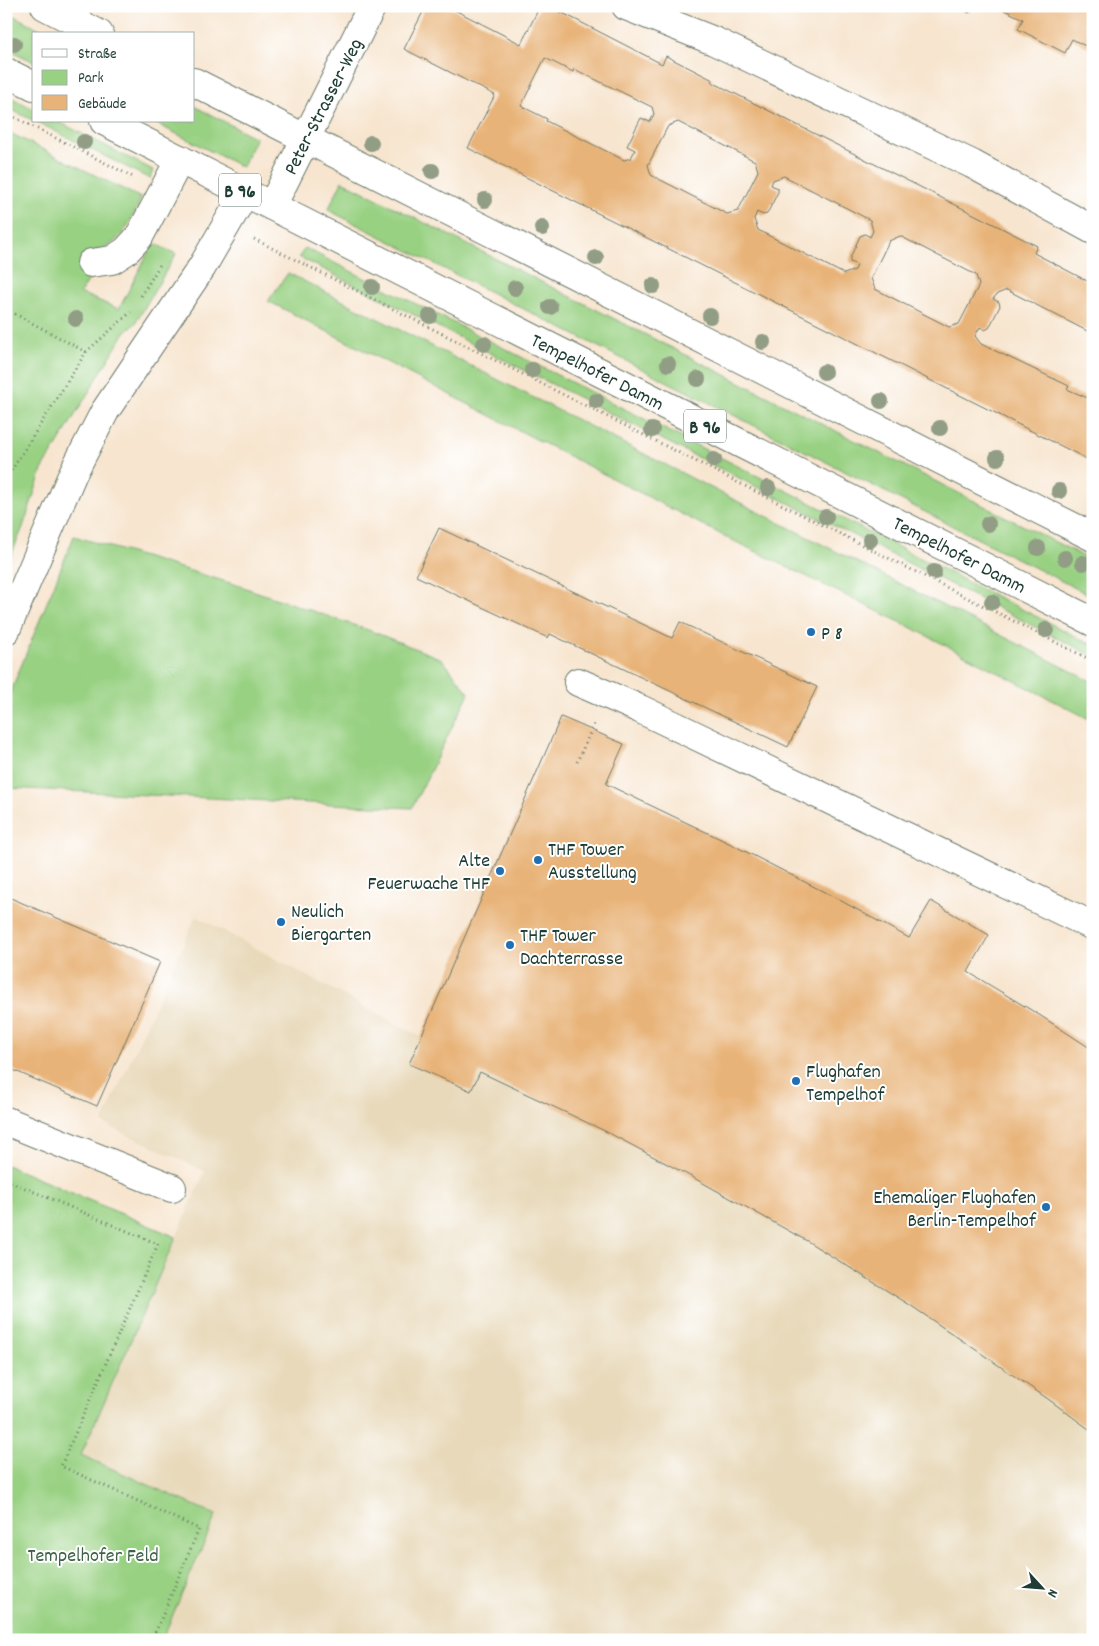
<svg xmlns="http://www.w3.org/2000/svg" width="1099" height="1646" viewBox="0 0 1099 1646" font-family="Dekko,sans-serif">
<rect width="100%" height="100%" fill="#fff"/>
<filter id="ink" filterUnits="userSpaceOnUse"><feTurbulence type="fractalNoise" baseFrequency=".02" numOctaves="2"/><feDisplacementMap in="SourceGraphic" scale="10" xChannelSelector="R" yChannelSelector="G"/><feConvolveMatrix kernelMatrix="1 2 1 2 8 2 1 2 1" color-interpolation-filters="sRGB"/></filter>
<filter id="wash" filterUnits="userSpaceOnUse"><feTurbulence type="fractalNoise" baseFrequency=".0096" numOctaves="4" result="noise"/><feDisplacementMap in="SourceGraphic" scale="20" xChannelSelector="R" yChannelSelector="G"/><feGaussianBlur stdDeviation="1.12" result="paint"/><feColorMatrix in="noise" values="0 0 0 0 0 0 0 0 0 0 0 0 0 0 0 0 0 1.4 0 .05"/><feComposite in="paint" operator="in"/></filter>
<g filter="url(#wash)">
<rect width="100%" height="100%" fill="#f7e5cf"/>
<path fill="#e8d9ba" d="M196,916l225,121 -12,27 62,27 9,-19 129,61 94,50 104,58 103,64 138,94 45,33v208h-931l54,-125 -135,-59 124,-285 -103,-48z"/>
<path fill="#99d183" stroke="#5c875c" d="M6,12l44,22h-16v28l-28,-14z
M6,95l28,14v12l-28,-14z
M194,106l62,32 -14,29 -91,-46h43z
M35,121h22l96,49 -3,9z
M6,131l135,67c-10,24 -21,49 -49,54l-3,28 -9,13 39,16 34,-66 23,11 -41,70 -10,8 -83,138 -19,57 -17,41z
M342,181l751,380v36l-765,-387z
M305,248l788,397v11l-794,-399z
M288,273l805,409v39l-185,-95 -182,-89 -458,-236z
M74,536l163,49 134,46 71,28 27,34 -57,115 -406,-20v-85z
M6,1165l170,72 -95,218 135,60 -54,125h-156z"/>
<g id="blocks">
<path fill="#e8b378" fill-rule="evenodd" d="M426,6h21l74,38 19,-38h9l113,58 4,-8 47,24 -1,2 325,164 -3,7 59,31v50l-86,-44 -10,4 -4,5 6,3 1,4 -11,22 -4,2 -5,-3 -5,9 6,8 88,42 -2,3 23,10 3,-10v73l-625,-314 27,-53 -91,-46zM545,58l28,14 1,-3 78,38 2,7 -4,8 -9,-4 -14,28 8,4 -4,8 -7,2 -78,-39 1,-2 -26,-13zM678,122l77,39 3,10 -20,40 -11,3 -76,-39 -3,-10 20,-39zM784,176l86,44 3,11 -3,6 -5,-3 -5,2 -10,22v4l7,3 -2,5 -11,4 -86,-44 -4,-11 3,-7 6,3 4,-1 11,-22v-4l-7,-3 2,-5zM900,236l76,39 3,10 -20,39 -10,3 -74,-38 -4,-11 18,-37z
M957,6h16l-4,7z
M1001,6h89l-1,2 4,1v41l-21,-11 -7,14 -47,-24 5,-10 -23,-11z
M439,528l233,110 8,-16 137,65 -29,60 -238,-113 -2,4 -132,-62z
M561,717l63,27 -18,40 125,60 103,53 75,41 22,-37 58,34 -21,37 73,44 52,34v382l-45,-33 -138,-94 -103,-64 -104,-58 -94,-50 -129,-61 -9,19 -62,-27z
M6,896l154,66 -63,144 -91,-39z"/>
</g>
</g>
<g filter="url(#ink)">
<use href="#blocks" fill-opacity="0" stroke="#6b786a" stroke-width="1"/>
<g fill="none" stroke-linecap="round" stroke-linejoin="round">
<g stroke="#6b786a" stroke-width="30">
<path id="minor" d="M626,6l88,35 258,123 121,66
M272,206l100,-200
M91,263l21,-3 14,-9 13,-14 41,-78
M6,630l67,-157 32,-62 97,-144 43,-74
M578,682l62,27 453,217
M6,1121l166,67"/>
</g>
<g stroke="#6b786a" stroke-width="30">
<path id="major" d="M45,6l54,28
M6,72l28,14
M194,82l899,455
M104,121l989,501"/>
</g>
<path stroke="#6b786a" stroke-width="3" stroke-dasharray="1 4" stroke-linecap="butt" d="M6,113l129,65
M254,239l839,422
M141,296l20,-33
M6,309l80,43
M6,479l80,-127 45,-40
M577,762l17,-38
M6,1180l152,64 -97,222 138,63 -47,111"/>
<use href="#minor" stroke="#fff" stroke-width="28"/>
<use href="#major" stroke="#fff" stroke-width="28"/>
</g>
<g fill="#919d85">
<circle cx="14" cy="44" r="8"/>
<circle cx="84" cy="142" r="8"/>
<circle cx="371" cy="143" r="8"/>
<circle cx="432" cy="171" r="8"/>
<circle cx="485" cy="200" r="8"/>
<circle cx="542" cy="228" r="8"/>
<circle cx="596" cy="258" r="8"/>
<circle cx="653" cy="286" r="8"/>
<circle cx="372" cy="287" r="8"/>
<circle cx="515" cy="288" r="8"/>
<circle cx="550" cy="307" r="8"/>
<circle cx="430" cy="316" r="8"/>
<circle cx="710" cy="316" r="8"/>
<circle cx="76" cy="319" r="8"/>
<circle cx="763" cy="342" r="8"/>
<circle cx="484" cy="344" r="8"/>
<circle cx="668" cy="364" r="8"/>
<circle cx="532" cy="370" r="8"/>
<circle cx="824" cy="372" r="8"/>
<circle cx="698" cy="379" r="8"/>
<circle cx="596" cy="401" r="8"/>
<circle cx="881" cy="401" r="8"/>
<circle cx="940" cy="428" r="8"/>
<circle cx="652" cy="430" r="8"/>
<circle cx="997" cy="458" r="8"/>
<circle cx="714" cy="460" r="8"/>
<circle cx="768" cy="488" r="8"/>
<circle cx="1059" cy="491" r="8"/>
<circle cx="826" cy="517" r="8"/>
<circle cx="988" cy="524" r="8"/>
<circle cx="870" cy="540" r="8"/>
<circle cx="1038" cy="548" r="8"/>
<circle cx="1065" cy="558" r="8"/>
<circle cx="1083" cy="563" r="8"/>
<circle cx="934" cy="572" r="8"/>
<circle cx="992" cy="602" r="8"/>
<circle cx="1046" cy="630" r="8"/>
</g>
</g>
<g fill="#1f6fb2" stroke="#fff" stroke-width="2">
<circle cx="811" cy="632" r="5"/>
<circle cx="538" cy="860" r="5"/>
<circle cx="500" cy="871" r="5"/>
<circle cx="281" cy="922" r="5"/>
<circle cx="510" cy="945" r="5"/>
<circle cx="796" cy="1081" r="5"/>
<circle cx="1046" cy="1207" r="5"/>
</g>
<g text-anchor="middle" stroke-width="4" stroke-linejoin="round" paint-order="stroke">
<g fill="#fff" stroke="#627771" stroke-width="1">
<rect x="219" y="173.5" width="42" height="33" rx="4"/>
<rect x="684" y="409.5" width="42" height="33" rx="4"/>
</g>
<g font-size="19" font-weight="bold" fill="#1f3d34">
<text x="240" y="197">B 96</text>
<text x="705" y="433">B 96</text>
</g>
<g font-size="20" fill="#1f3d34" stroke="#fff">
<text transform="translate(322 106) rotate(-63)" y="7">Peter-Strasser-Weg</text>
<text transform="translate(598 371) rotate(27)" y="7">Tempelhofer Damm</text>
<text transform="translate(960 554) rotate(27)" y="7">Tempelhofer Damm</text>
</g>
<g font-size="20" fill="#1f3d34" stroke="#fff" text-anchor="start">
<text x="821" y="639">P 8</text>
<text x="548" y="855">THF Tower<tspan x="548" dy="23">Ausstellung</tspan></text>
<text x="490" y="866" text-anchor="end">Alte<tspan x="490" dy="23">Feuerwache THF</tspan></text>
<text x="291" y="917">Neulich<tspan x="291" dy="23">Biergarten</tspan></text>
<text x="520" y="941">THF Tower<tspan x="520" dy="23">Dachterrasse</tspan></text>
<text x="806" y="1077">Flughafen<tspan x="806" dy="23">Tempelhof</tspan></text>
<text x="1036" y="1203" text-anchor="end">Ehemaliger Flughafen<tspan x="1036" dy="23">Berlin-Tempelhof</tspan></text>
</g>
<g font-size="20" fill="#3e6248" stroke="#fff">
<text x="93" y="1561">Tempelhofer Feld</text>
</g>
</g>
<rect width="1099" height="1646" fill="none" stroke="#fff" stroke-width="25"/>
<rect x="32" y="32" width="162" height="90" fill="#ffffff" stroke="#a5b1ae"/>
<rect x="42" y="49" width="25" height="8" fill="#ffffff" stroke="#a5b1ae"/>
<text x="78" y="58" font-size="15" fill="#1f3d34">Straße</text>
<rect x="42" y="70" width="25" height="15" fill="#99d183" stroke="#a5b1ae"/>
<text x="78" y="82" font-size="15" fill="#1f3d34">Park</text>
<rect x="42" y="95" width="25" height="15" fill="#e8b378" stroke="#a5b1ae"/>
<text x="78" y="108" font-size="15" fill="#1f3d34">Gebäude</text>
<g transform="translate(1042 1588) rotate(116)" stroke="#ffffff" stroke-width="4" paint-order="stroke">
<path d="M0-4L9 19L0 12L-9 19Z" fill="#1f3d34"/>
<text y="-8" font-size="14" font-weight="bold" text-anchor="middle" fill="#1f3d34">N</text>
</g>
</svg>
